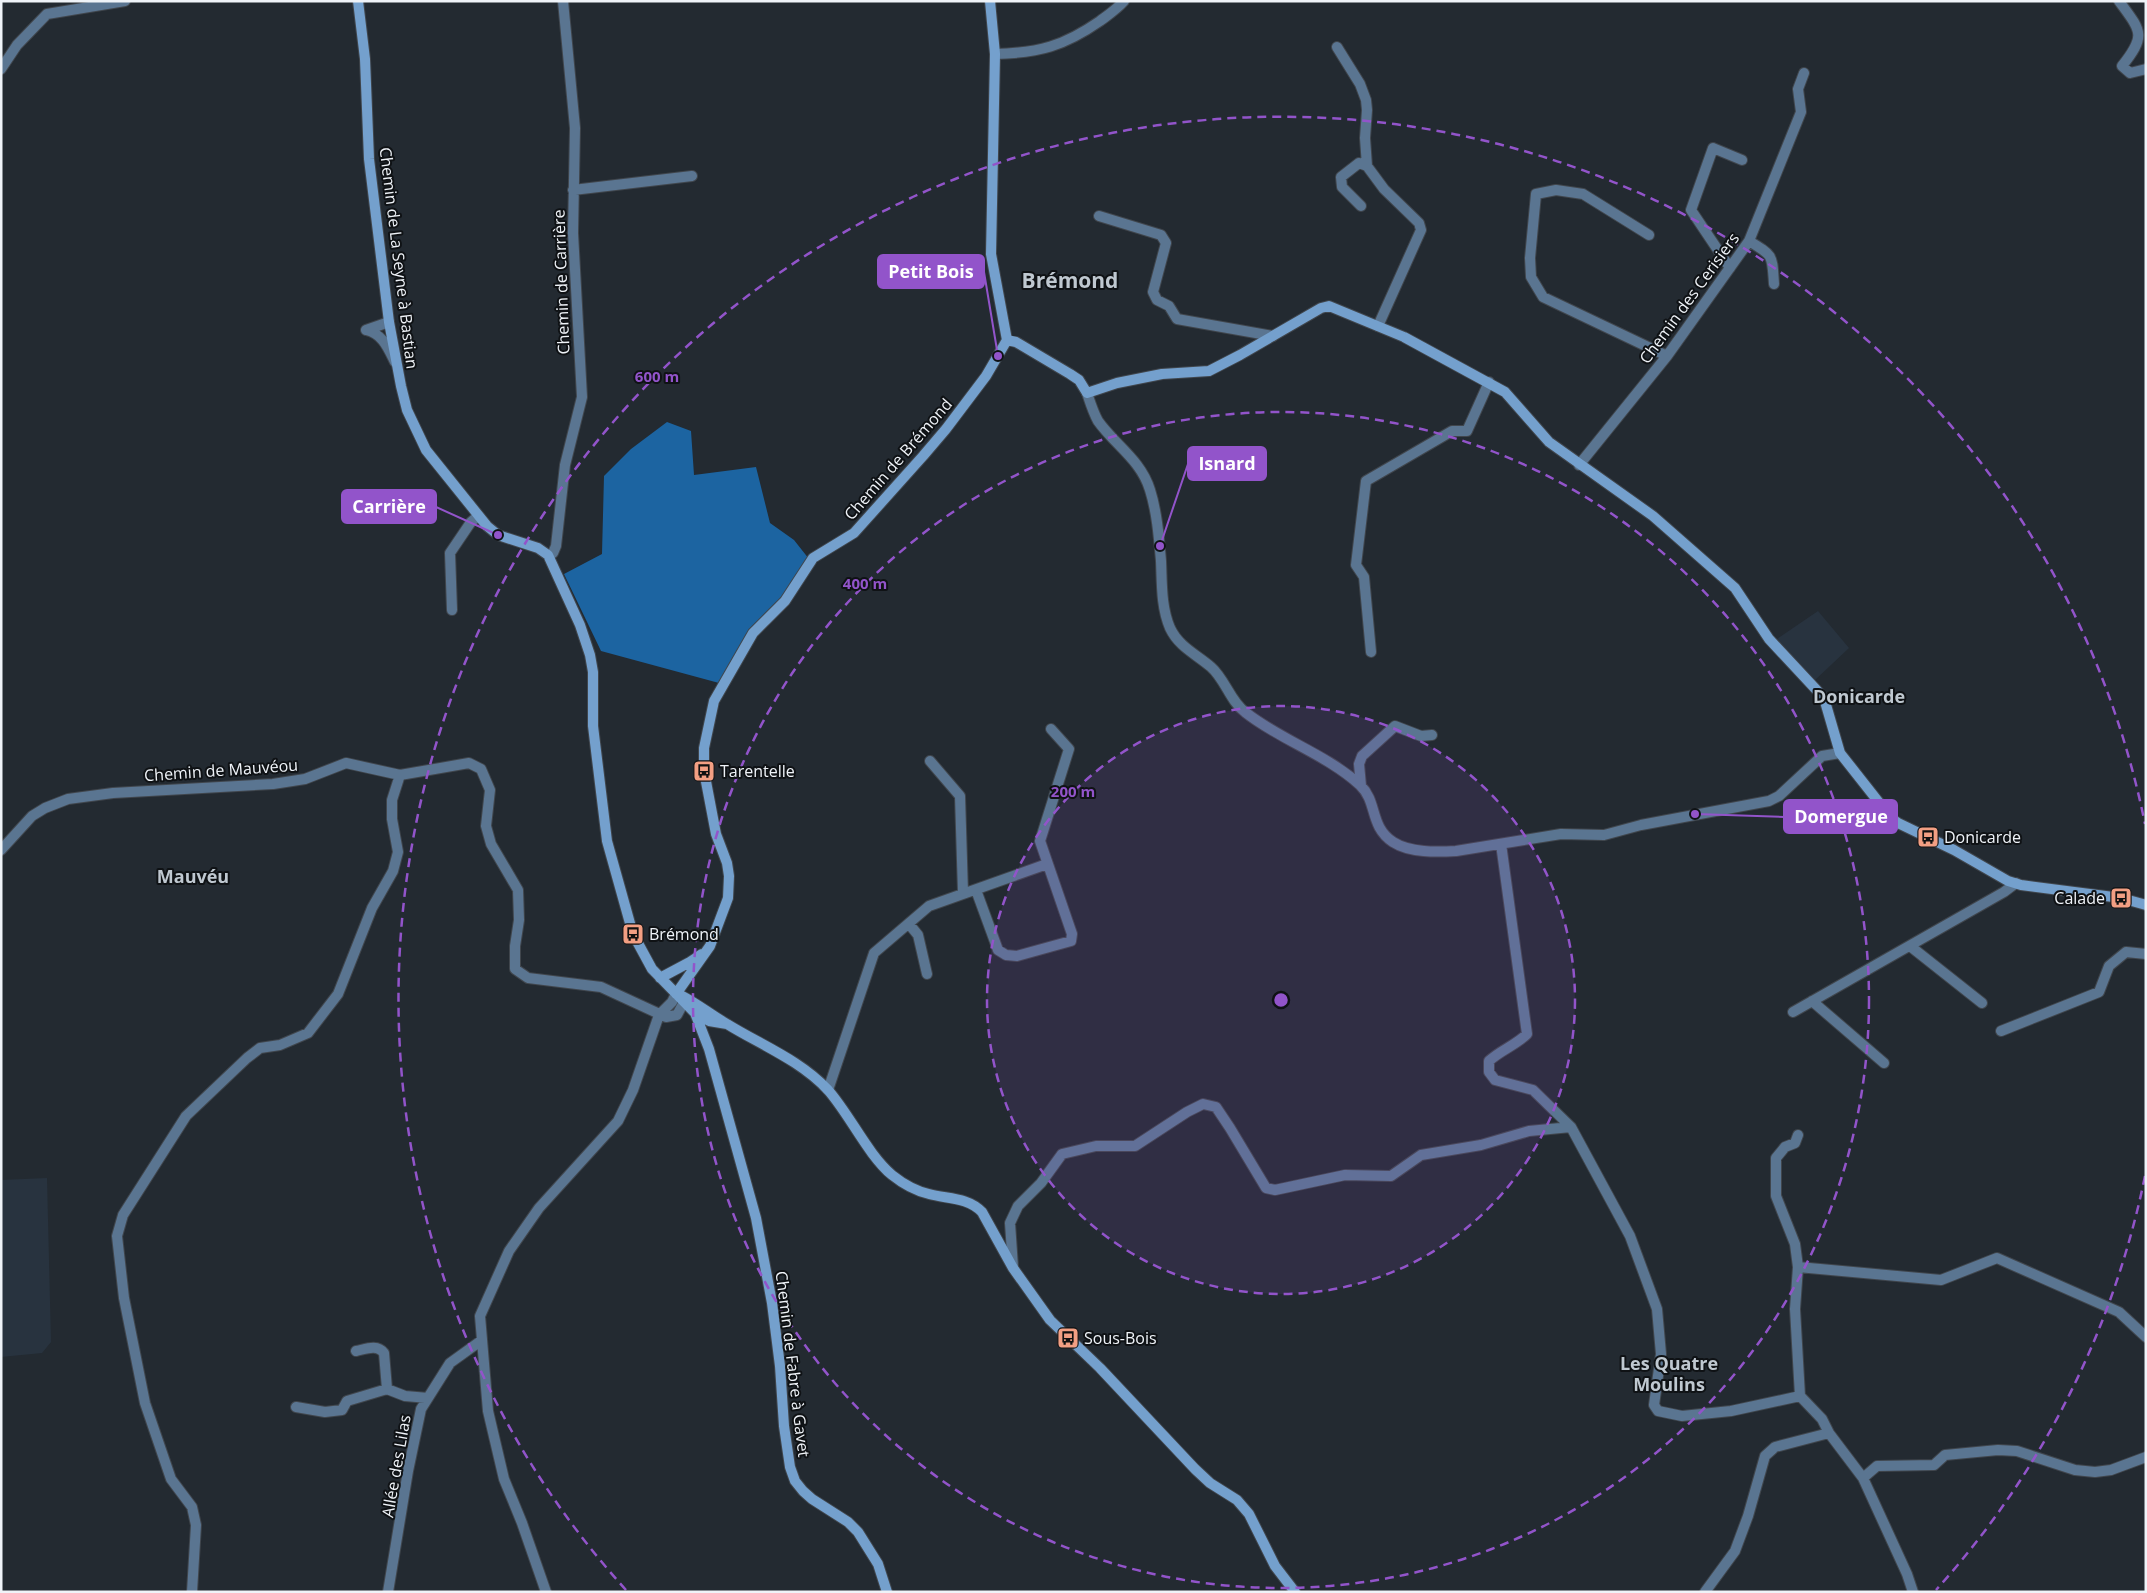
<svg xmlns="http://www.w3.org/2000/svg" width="2147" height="1593" viewBox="0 0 2147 1593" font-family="'Open Sans',sans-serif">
<rect width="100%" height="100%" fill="#232a31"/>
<path fill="#28333f" d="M1818,611l31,37 -35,33 -37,-42z
M47,1178l4,164 -9,11 -41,4v-177z"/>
<path fill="#1c64a1" d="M667,422l24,9 3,44 62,-8 14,56 24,17 15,19 -90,124 -118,-32 -37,-77 38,-20 2,-78 27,-27z"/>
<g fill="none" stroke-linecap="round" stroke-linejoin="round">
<g stroke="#40464d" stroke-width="12">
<path id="street" d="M2119,1c22,30 28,34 3,65l8,7 16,-4
M1337,47l23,37 6,16 1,10 -2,28 2,28
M995,54c44,-1 69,-8 105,-33 8,-6 17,-12 24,-20
M1,69l16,-24 30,-31 78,-13
M573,190l119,-14
M1361,206l-19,-19 -1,-10 18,-14 8,3 17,23 35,34 2,7 -43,96
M1099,216l62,19 5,8 -13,49 4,8 12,6 8,13 96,17
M1649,235l-66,-41 -27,-4 -20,4 -6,64 1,19 12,20 124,59
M1749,241c25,15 23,14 25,43
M1730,268l-39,-58 22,-62 29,12
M366,330c17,4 22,18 29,32
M366,330l23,-8
M1087,393c3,9 6,19 11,28 17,24 43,39 52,69 7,22 9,48 11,71 1,22 0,46 9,67 9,19 26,26 41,39 14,12 19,34 34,45 35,28 81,42 115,73 18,17 9,41 33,57 17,11 44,10 63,9l105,-17 43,1 37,-10 128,-24 10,-5 43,-40 18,-3
M1579,465l88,-109 82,-115 52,-129 -3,-23 6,-16
M548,555l5,-2 3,-7 9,-81 17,-68 -9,-164 2,-105 -12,-127
M452,610l-2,-57 21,-31 7,-6
M1371,652l-7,-75 -8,-12 10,-84 86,-50h15l22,-49
M930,761l30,35 3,97
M1361,786l-2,-22 3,-8 33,-30 26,10 11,-1
M1501,844l26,190c-11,11 -26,16 -38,27v11l6,8 38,10 38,37 59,109 27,73 4,45 -7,51 4,6 24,5 49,-5 69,-15
M1,850l31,-34 13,-8 23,-9 45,-6 160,-9 32,-5 41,-16 54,12 69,-12 12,6 9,21 -4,36 5,18 27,46 1,30 -4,26v23l13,9 73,9 65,30 11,-2 7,-13 -1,-5
M976,890l22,60 8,5 11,1 54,-15 1,-7 -32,-93 29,-92 -18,-20
M909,924l9,11 9,39
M1910,946l72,57
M1812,1001l72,62
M1793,1012l211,-120 12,-9
M2001,1031l98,-39 10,-26 17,-14 20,2
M828,1090l46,-137 55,-47 118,-42
M1798,1135l-3,8 -10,4 -9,11v38l19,48 3,23 -3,42 5,87
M1013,1267l-3,-44 8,-17 23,-23 21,-29 34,-8h39l52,-34 16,-8 13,3 14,21 36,60 9,2 70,-15 46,1 30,-21 60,-10 48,-14 42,-4
M1798,1267l143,13 56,-22 122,54 27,25
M356,1351c10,-2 21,-7 28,2l3,36
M1800,1396l22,23 7,14 34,45 44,96 6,18
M296,1407l29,5 17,-2 5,-9 40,-12 18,7 23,2
M1863,1478l14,-12 57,-1 11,-10 53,-5 19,1 58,19 20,2 16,-2 35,-13
M192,1592l4,-67 -4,-18 -21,-28 -26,-76 -21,-105 -7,-62 6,-21 63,-99 61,-58 13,-10 20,-3 28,-12 30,-39 34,-86 21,-37 5,-19 -6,-33v-19l8,-25
M388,1592l20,-121 13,-62 29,-46 32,-23
M546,1592l-24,-69 -18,-44 -16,-68 -8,-95 29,-65 30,-43 79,-87 15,-31 26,-75 13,-13 4,-8
M1705,1592l30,-41 13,-35 17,-60 10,-9 54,-14"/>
</g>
<g stroke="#40464d" stroke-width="12">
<path id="secondary" d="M358,1l7,58 4,100 20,163 12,64 6,24 19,40 61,76 11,9 40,13 10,7 32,70 10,30 3,17v54l14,115 26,93 19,35 43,44 14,8 18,3
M1007,340l9,2 54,32 9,6 8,13 30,-10 45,-9 47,-3 31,-16 81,-47 8,-2 75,31 101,55 44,50 104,74 82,72 34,51 55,59 16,55 52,66 6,4 56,27 54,31 13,4 100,13 25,7
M660,978l30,-16 12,-8
M676,994l34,-48 18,-48 1,-22 -2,-13 -11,-29 -12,-63v-23l10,-47 39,-68 32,-32 28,-43 41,-25 69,-77 23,-27 40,-53 21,-36 -16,-86 4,-200 -5,-53
M682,996c16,8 29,19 45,28 34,21 73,36 101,66 22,25 40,65 64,85 10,8 24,16 37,19 18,5 39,3 53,18l31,56 37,52 50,48 95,101 15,14 27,17 12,14 26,52 20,26
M695,1013l14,36 47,169 16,85 8,63 4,60 6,41 5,14 8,10 9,8 36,23 10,10 20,32 9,28"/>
</g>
<use href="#street" stroke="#5a7591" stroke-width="10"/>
<use href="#secondary" stroke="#74a0cd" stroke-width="10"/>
</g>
<circle cx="1281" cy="1000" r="294" fill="#9254ca" fill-opacity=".12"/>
<g fill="none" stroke="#9254ca" stroke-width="2.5" stroke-dasharray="9 6">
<circle cx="1281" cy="1000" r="294"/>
<circle cx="1281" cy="1000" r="588"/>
<path d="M2145 1176A882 882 0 0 1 1936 1590M626 1590A882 882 0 1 1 2145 824"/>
</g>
<defs>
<g id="bus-square" transform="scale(1.125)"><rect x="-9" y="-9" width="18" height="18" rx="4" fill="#f39f83" stroke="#0f1215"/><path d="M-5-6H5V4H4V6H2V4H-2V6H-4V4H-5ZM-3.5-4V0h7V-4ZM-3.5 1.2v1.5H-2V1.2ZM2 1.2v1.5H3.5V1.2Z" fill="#111"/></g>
</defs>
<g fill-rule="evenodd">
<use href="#bus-square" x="704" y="771"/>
<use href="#bus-square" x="1928" y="837"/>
<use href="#bus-square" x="2121" y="898"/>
<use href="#bus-square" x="633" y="934"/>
<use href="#bus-square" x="1068" y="1338"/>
</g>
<g text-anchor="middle" stroke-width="4" stroke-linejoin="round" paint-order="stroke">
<g font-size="16" fill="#eff3f8" stroke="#0f1215">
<text transform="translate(399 258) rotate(83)" y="6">Chemin de La Seyne à Bastian</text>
<text transform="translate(561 282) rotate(-92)" y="6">Chemin de Carrière</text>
<text transform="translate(1689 298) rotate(-54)" y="6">Chemin des Cerisiers</text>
<text transform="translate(898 459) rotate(-49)" y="6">Chemin de Brémond</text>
<text transform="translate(221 770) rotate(-4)" y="6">Chemin de Mauvéou</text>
<text transform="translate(793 1364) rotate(83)" y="6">Chemin de Fabre à Gavet</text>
<text transform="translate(396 1466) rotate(-80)" y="6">Allée des Lilas</text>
</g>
<g font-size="16" fill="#eff3f8" stroke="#0f1215" text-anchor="start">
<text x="720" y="777">Tarentelle</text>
<text x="1944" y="843">Donicarde</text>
<text x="2105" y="904" text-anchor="end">Calade</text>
<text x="649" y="940">Brémond</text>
<text x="1084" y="1344">Sous-Bois</text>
</g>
<g font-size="18" font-weight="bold" fill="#bfc8d0" stroke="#0f1215">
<text x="1859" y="703">Donicarde</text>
<text x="193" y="883">Mauvéu</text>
<text x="1669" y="1370">Les Quatre<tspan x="1669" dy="21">Moulins</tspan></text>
</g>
<g font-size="21" font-weight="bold" fill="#bfc8d0" stroke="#0f1215">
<text x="1070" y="288">Brémond</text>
</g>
</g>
<circle cx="1281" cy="1000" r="8" fill="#9254ca" stroke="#0f1215" stroke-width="2.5"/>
<g font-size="15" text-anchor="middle" font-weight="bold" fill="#9254ca" stroke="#0f1215" stroke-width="4" stroke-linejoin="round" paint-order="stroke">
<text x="657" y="382">600 m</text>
<text x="865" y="589">400 m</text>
<text x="1073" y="797">200 m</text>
</g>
<path fill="none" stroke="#9254ca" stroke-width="2" d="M998 356L984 272M1160 546L1188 464M498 535L436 507M1695 814L1784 817"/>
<g fill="#9254ca" stroke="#0f1215" stroke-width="2">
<circle cx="998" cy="356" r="5"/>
<circle cx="1160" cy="546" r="5"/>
<circle cx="498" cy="535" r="5"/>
<circle cx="1695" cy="814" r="5"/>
</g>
<g fill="#9254ca" stroke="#9254ca" stroke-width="2">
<rect x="878" y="255" width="106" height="33" rx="5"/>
<rect x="1188" y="447" width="78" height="33" rx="5"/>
<rect x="342" y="490" width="94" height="33" rx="5"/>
<rect x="1784" y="800" width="113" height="33" rx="5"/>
</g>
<g font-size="18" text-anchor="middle" font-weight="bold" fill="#fff">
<text x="931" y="278">Petit Bois</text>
<text x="1227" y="470">Isnard</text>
<text x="389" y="513">Carrière</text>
<text x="1841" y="823">Domergue</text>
</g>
<rect width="2147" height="1593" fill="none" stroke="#eff3f8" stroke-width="5"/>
</svg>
